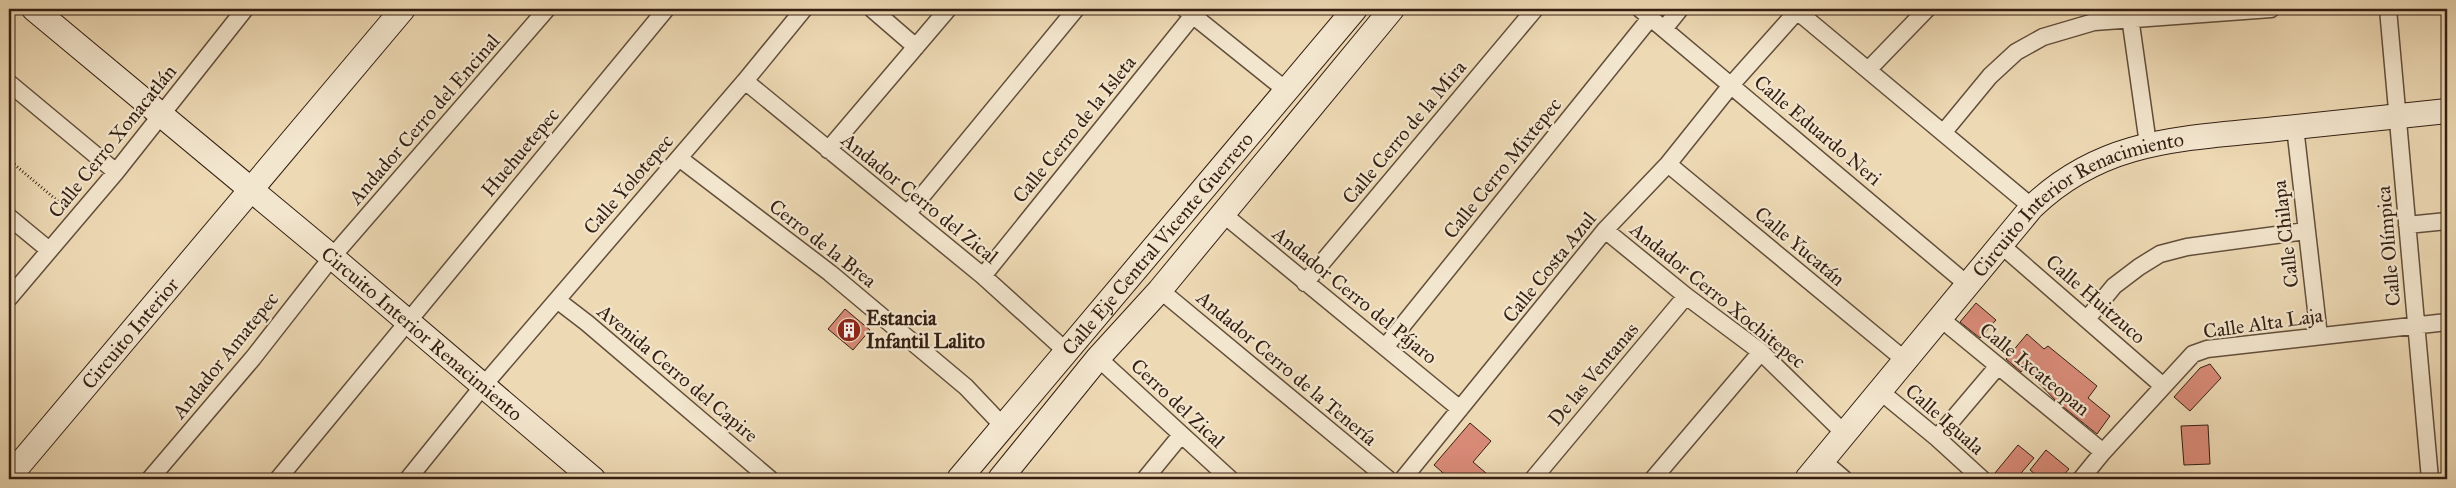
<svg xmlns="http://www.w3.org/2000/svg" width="2456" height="488" viewBox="0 0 2456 488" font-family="'IM FELL Great Primer',serif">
<rect width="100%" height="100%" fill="#edd9b4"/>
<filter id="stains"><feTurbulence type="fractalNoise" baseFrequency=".004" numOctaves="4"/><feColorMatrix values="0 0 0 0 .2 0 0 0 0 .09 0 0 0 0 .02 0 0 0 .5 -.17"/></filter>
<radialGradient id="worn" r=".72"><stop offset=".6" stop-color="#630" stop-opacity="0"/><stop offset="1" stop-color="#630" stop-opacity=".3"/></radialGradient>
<path fill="#d88a77" stroke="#341f13" d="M1976,303l20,17 -16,18 -20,-16z
M845,309l25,21 -17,20 -25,-21z
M2027,334l17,15 4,-3 49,40 -9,12 22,18 -13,18 -40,-32 -22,-23 -12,-9 -2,2 -15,-13z
M2210,364l11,14 -31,33 -16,-14 26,-29z
M1470,423l21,18 -18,21 20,17h-43l-16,-14z
M2208,425l2,39 -26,1 -3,-39z
M2018,445l16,13 -18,21h-14l-7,-6z
M2046,450l23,19 -9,10h-19l-11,-9z"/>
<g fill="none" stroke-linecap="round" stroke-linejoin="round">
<g stroke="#624e3b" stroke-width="19">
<path id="minor" d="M872,9l44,38
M1185,9l102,82
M1640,9l328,276
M2388,9l42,470
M2129,10l19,134
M1797,11l235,196
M1664,29l16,-20
M1868,70l59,-61
M745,81l238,195 83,75
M9,83l107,89
M2295,127l24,209
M1943,133l47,-57 26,-24 27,-15 51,-15 177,-13
M828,150l120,-141
M679,158l151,115 136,114 37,39
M1668,164l238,197
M908,213l168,-204
M1223,214l237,195
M9,217l40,33
M2407,225l40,-4
M1605,230l81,66 75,56 84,82
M2001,245l162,141
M983,276l215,-267
M1305,283l230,-274
M1160,290l228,189
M9,298l107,-126 129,-163
M557,300l30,23 183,156
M1941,319l162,133
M2087,319l27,-33 25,-19 21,-13 27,-7 119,-16
M1386,346l265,-329
M1098,358l132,121
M1881,392l56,46 45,41
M1937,438l61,-72
M1823,461l21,18
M150,479l103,-121 79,-101 215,-248
M278,479l388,-470
M408,479l75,-93 262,-305 59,-72
M1145,479l36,-44
M1403,479l202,-249 63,-66 64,-80 67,-75
M1533,479l153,-183
M1653,479l108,-127
M2081,479l22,-27 90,-98 14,-5 240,-27"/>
</g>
<g stroke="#341f13" stroke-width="26">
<g id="secondary">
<path id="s1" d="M34,9l298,248 261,222"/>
<path id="s2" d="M9,477l394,-468"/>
<path id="s3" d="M959,479l396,-470"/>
<path d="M1000,479l98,-121 62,-68 232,-281"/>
<path id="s4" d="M1807,479l225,-272c72,-69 151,-68 244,-78 57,-6 114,-12 171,-18"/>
</g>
</g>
<path stroke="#341f13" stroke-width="3" stroke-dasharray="1 2.5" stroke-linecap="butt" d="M9,160l57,48"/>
<use href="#minor" stroke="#f3e6ce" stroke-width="16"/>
<use href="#secondary" stroke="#f3e6ce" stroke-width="24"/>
</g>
<defs>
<g id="building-disc" transform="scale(1.25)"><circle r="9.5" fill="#8f2418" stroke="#f3e6ce"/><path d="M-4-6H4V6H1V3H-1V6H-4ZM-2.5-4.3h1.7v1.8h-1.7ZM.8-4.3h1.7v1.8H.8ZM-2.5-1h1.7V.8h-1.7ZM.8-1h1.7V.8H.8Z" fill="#fff"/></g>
</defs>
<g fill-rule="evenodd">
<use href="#building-disc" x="849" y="330"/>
</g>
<g text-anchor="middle" stroke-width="4.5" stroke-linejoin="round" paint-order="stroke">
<g font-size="20" fill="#341f13" stroke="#f3e6ce">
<text transform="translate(424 119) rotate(-49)" y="7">Andador Cerro del Encinal</text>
<text transform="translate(1074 129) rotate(-51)" y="7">Calle Cerro de la Isleta</text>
<text transform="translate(1818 130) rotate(40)" y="7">Calle Eduardo Neri</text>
<text transform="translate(1404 132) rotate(-50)" y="7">Calle Cerro de la Mira</text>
<text transform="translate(112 141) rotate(-51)" y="7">Calle Cerro Xonacatlán</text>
<text transform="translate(520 152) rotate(-50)" y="7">Huehuetepec</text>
<text transform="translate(1502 168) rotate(-51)" y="7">Calle Cerro Mixtepec</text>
<text transform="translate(628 184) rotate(-49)" y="7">Calle Yolotepec</text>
<text transform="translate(920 198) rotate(39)" y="7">Andador Cerro del Zical</text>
<text dy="7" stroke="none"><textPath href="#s4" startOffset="394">Circuito Interior Renacimiento</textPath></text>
<text transform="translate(2285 234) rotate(-97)" y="7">Calle Chilapa</text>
<text transform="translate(823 243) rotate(38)" y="7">Cerro de la Brea</text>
<text dy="7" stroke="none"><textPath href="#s3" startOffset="308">Calle Eje Central Vicente Guerrero</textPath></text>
<text transform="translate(1800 246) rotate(40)" y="7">Calle Yucatán</text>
<text transform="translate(2388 246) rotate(-95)" y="7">Calle Olímpica</text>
<text transform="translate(1549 267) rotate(-51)" y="7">Calle Costa Azul</text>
<text transform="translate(1355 295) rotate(39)" y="7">Andador Cerro del Pájaro</text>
<text transform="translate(1718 295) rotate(39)" y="7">Andador Cerro Xochitepec</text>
<text transform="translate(2096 299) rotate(41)" y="7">Calle Huitzuco</text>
<text transform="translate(2263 323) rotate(-8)" y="7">Calle Alta Laja</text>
<text dy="7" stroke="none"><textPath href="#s2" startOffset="188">Circuito Interior</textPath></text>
<text dy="7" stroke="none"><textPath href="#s1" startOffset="506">Circuito Interior Renacimiento</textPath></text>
<text transform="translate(225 355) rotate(-51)" y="7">Andador Amatepec</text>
<text transform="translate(1287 368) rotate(40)" y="7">Andador Cerro de la Tenería</text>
<text transform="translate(2035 369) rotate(39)" y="7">Calle Ixcateopan</text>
<text transform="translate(678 373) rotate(40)" y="7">Avenida Cerro del Capire</text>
<text transform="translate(1593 374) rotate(-50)" y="7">De las Ventanas</text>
<text transform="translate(1178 403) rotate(43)" y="7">Cerro del Zical</text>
<text transform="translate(1945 419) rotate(41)" y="7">Calle Iguala</text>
</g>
<g font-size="20" font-weight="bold" fill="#341f13" stroke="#f3e6ce" text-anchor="start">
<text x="866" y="325">Estancia<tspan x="866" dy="23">Infantil Lalito</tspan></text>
</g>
</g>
<rect width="2456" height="488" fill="none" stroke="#edd9b4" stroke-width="30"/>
<rect x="10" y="10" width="2436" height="468" fill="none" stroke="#341f13" stroke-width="2.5"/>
<rect x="15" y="15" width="2426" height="458" fill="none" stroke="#341f13"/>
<rect width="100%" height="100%" filter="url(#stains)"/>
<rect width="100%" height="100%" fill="url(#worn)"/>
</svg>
